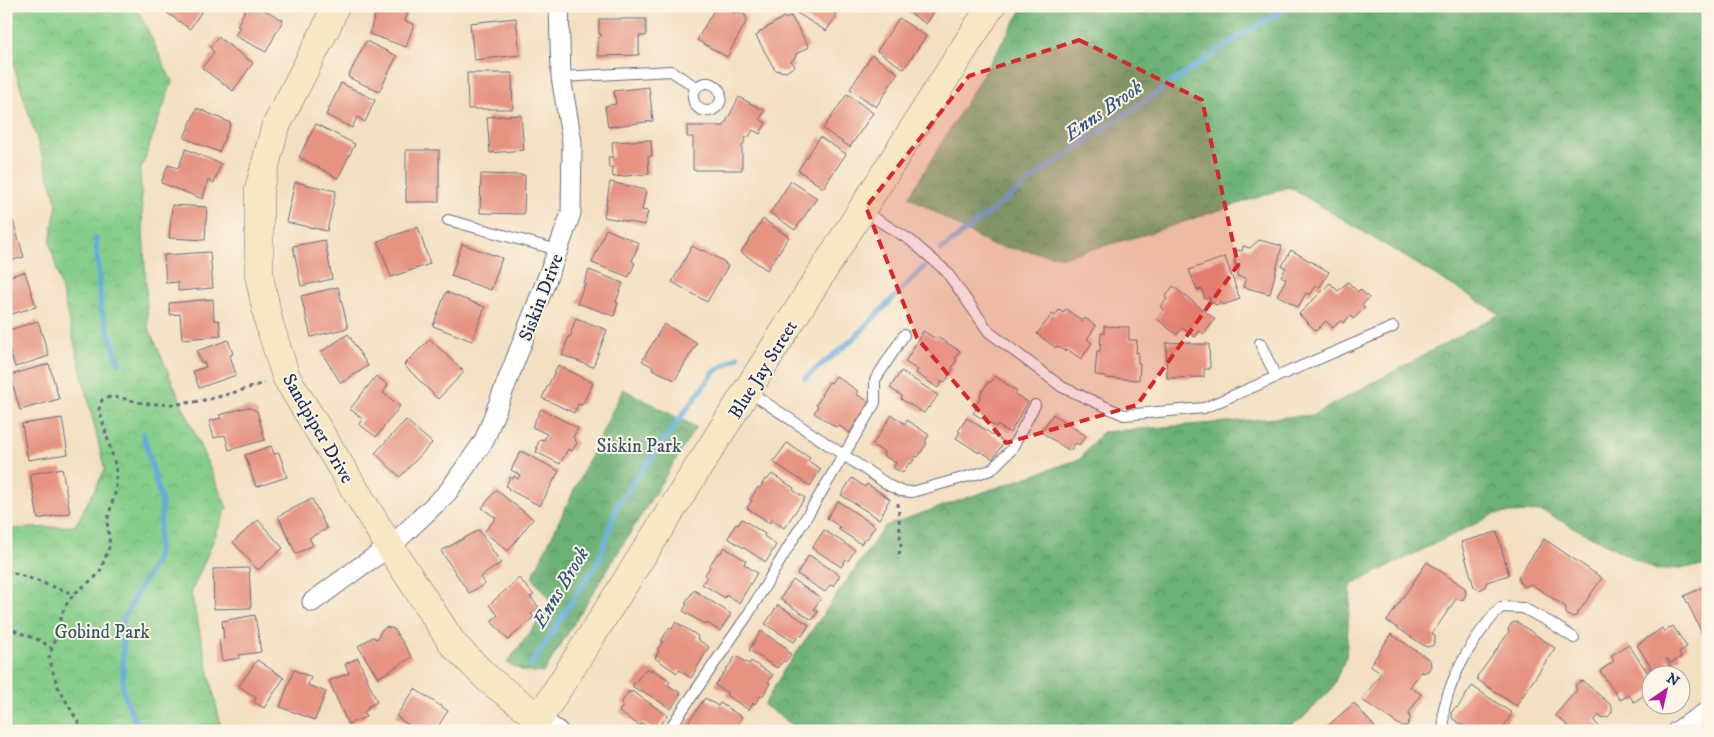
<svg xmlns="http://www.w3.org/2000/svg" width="1714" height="737" viewBox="0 0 1714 737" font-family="'IM FELL DW Pica',serif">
<defs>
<pattern id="forest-crowns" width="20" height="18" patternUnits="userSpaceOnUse" patternTransform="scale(1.25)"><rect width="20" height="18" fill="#6cb176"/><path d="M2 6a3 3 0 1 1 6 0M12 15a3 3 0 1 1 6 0" fill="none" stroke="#589064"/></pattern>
<pattern id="park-crowns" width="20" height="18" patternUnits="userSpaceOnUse" patternTransform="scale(1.25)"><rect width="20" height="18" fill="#86ce8a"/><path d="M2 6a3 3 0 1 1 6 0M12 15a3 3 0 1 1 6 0" fill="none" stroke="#73b17a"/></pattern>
</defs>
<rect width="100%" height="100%" fill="#fcf5e5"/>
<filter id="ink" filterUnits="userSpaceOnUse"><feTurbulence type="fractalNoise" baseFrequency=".02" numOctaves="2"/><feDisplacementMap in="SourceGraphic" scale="10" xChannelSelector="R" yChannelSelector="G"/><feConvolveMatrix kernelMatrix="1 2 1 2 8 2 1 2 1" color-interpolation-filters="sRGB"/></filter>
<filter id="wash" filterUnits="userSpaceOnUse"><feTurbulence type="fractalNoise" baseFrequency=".0096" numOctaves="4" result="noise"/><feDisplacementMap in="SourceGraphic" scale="20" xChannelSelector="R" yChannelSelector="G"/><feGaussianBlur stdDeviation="1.12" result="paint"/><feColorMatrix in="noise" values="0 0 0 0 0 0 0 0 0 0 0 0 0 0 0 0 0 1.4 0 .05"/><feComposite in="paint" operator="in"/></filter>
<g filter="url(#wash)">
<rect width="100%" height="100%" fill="#f3dfc1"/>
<path fill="url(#forest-crowns)" stroke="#44706a" d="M1024,6h684v557l-5,3 -47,4 -114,-59 -47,3 -144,71 -5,72 -15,33 -28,28 -23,13h-479l-37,-26 20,-35 101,-144 195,-67 22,-27 211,-17 187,-101 -211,-127 -139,46 -87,24 -72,-12 -82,-48z
M623,389l73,38 -153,246 -20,-2 -16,-8 45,-60 -20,-26z"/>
<path fill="url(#park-crowns)" stroke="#507e74" d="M6,6h125l9,8 32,68 -32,90 8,154 79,182 -36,85 31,138h-216v-135l5,-67 64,-3 30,-56 -55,-228 7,-39 -51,-162z"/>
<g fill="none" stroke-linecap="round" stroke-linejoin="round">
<path stroke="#65aedc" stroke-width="5.5" d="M96,238l5,70 18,55
M941,250l103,-80 194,-133 52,-31
M805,378l46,-37 74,-75
M530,666l69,-106 19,-57 96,-131 24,-15
M139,731l-16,-40v-72l34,-61 5,-55 -19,-69"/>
</g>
<g id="blocks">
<path fill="#e69381" d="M162,6h43l-15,23 -30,-21z
M247,6h10l26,14 -17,32 -31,-16 5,-9 -3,-1z
M378,6h32l-5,15 9,3 -8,23 -37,-13z
M716,6h16l3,2 -2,5 7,-1 5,3 2,5 -20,37 -30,-17z
M801,6h39l-6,10 2,1 -10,14 -29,-18z
M900,6h38l-12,18z
M791,16l18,31 -13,7 -1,4 -4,3 4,5 -9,6 -11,-2 -19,-34 3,-2 -1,-1 26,-16 2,2z
M516,18l4,37 -46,5 -4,-37z
M899,18l27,18 -22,33 -27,-18z
M599,19h47v17h-7v19l-41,1v-18l3,-2v-2h-2z
M218,37l35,26 -20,28 -31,-23 12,-16 -4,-4z
M366,41l31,15 -18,36 -31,-15z
M872,55l26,18 -22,34 -26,-18z
M467,73h45l1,36h-45z
M341,83l34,17 -10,22 -8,-5 -5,11 -26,-13z
M649,87l4,34 -45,6 -3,-21 11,-2 -2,-13z
M847,94l26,19 -23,34 -27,-18z
M739,97l26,14 -5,8 6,4 -6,11 -7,-4 -5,8 -2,-1 -4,10v23h-49v-33h-6v-11h37z
M197,108l34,15 -12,29 -35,-14z
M521,115l3,35 -34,3 -3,-36z
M316,124l39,20 -17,34 -39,-21z
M820,137l26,17 -23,34 -25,-18z
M651,140l1,16 -4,1 1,17 -36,3 -1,-10 -3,1 -1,-11h5l-1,-15z
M186,149l35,15 -7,19 -6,-3 -5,19 -42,-16 7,-18 10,3z
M406,150h33v52h-33z
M481,174l44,1 -1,39 -44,-1z
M791,181l26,17 -22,32 -25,-17z
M295,182l41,9 -9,40 -41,-9z
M610,182l36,8 -4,20 6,1 -3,14 -41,-8z
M172,205l35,2 -2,33 -36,-2z
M763,219l26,18 -22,33 -26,-18z
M13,221l11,36 -18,5v-38z
M418,227l12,37 -39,13 -13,-36z
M606,229l33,14 -7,18 3,2 -6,14 -37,-14z
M325,240l7,39 -31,7 -8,-40z
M1259,240l23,6 -12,48 -27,-7 3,-9 -9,-2 3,-11 -6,-1 3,-14 5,1 1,-5 7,2z
M462,244l40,14 -11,32 -40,-14z
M692,246l10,5 1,-1 22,12v2l3,2 -21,36 -35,-20z
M1291,250l38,22 -10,16 -3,-2 -6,9 -4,-2 -8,14 -21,-12 9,-16 -5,-3 5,-8 -4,-2z
M210,252l3,36 -35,3v-9l-12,1 -2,-28z
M1225,257l15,42 -17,6 -2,-2 -6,2 -2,-3 -2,1 -2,-6 -4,2 -3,-10 -5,1 -8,-20z
M589,270l34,13 -7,19 2,1 -4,13 -37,-13 7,-17 1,-1 -1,-2z
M25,272l11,35 -28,8 -2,-6v-32z
M1348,282l10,10 2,-3 9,9 -7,7 3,3 -12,11 -3,-3 -7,7 -2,-3 -8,8 -7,-7 -10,10 -17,-17 31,-31 8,8z
M1173,286l42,33 -11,15 -4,-3 -5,6 -13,-9 -5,7 -20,-16 7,-9 -4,-3 7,-8 -2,-2z
M338,287l10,41 -37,9 -10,-41z
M446,292l39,15 -13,34 -39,-15z
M213,299l1,21h5l2,16 -39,3 -2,-25 -10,1 -1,-12z
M1066,309l17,12 2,-3 11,8 -9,13 5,4 -11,16 -14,-10 -2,2 -8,-5 -1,2 -19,-14 15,-20 3,2 4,-6 4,3z
M576,318l31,12 -14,37 -31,-12 7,-19h2l1,-3 -1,-1z
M38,321l11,35 -34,11 -9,-29v-7z
M664,324l33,19 -22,37 -23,-11 1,-2 -11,-6z
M1104,326l25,1v13h8l-1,13 2,-1v11h2l-1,17 -33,-2v-2l-11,-1 2,-24h3l1,-18 3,1z
M923,331l13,8 1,-2 23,14 -5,7 2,1 -5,9 1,1 -8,13 -3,-1 -4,7 -22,-15 2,-3 -13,-8z
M348,334l20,32 -27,17 -20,-31z
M430,339l34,33 -26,27 -34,-34z
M228,340l5,14 -3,1 6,20 -37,13 -6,-17 13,-4 -2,-5 -3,1 -4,-12z
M1190,342l1,2h18l1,25h-6v8l-37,1 -1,-35z
M49,364l10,35 -39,11 -10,-35z
M558,365l35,18 -11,22 -4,-1 -4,9 -32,-15z
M901,371l37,24 -9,13 -1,-1 -4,6 -23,-14 1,-3 -12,-8z
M376,376l12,9 -5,8 17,13 -24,31 -17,-13 4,-5 -13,-10z
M836,376l22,15 -2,3 13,8 -19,31 -12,-8 -2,2 -22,-14 4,-7 -2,-1 6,-9 -1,-1 8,-13 2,1z
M995,376l22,15 -2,3 13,8 -18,31 -13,-8 -1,2 -23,-14 5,-7 -2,-1 5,-9 -1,-1 8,-13 2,1z
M248,407l9,4 8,29 -36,10 -4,-15 -11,3 -5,-17 12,-3 -2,-3z
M541,409l37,19 -5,9 4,6 -5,8 -4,-2 -8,15 -24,-12 2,-4h-2l4,-9 4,1 3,-6 -15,-7z
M1053,414l33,22 -7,9 -3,-2 -6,8 -29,-19z
M892,415l13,9 2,-4 22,15 -4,7 2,1 -9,14 -2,-1 -5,8 -2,-1 -6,10 -10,-5 3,-5 -13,-8 1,-3 -12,-7z
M62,418l6,36 -40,6 -6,-36z
M967,418l37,24 -11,17 -13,-8 -1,2 -23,-15 4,-6 -2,-1z
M406,420l26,23 -32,34 -25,-24z
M787,443l23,15 -2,3 13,8 -11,17 -37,-24z
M271,446l3,8 5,-1 8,24 -31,10 -11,-32z
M521,451l38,20 -19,35 -32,-17 1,-1 -3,-2 4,-9 3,2 1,-3 4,3 2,-4 -9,-5z
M62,468l8,45 -32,6 -8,-45z
M772,474l22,14 -1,2 12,8 -21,30 -12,-9 -2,4 -23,-15 5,-7 -2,-1 8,-13 2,1 5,-9 2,1z
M852,478l13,9 2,-3 23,15 -4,6 1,1 -8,13 -38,-24z
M496,490l37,29 -25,32 -24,-19 12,-14 -14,-10z
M312,499l15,30 -18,9 4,7 -17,9 -18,-38z
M838,501l37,25 -8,13 -2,-1 -4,6 -23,-15 2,-2 -13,-9z
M742,519l23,15 -1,2 12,9 -10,17 -38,-24 8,-14 2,1z
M258,520l25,28 -25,22 -25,-28z
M479,530l22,33 -21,14 5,7 -16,9 -28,-42z
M824,530l31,20 -7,11 -2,-2 -5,8 -29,-19z
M1497,532l12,43 -22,7 -3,6 -5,2 -5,-3 -13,-45z
M1544,539l58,39 -26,38 -5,1 -5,-3v-7l-35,-23 -7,3 -4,-4 -2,-6z
M724,547l22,14 -2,3 13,9 -18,30 -13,-8 -1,3 -23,-14 5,-7 -2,-2 5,-8 -1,-1 9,-13 2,1z
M809,555l31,20 -7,11 -3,-1 -5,7 -28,-18z
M1427,562l38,26 1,6 -3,6 -7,-1 -24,35 3,2v5l-3,5 -6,1 -39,-26z
M249,568l2,40 -37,1 -1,-40z
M519,578l15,17 -4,2 9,10 -8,7 3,3 -26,23 -17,-19 7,-6 -9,-10z
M793,580l28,18 -7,11 4,3 -6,8 -32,-21z
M1708,585v53l-3,1 -21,-43z
M694,590l37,24 -11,17 -13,-8 -1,2 -23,-14 4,-7 -2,-1z
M778,605l31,20 -7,11 -3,-1 -5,7 -29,-18z
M255,615l6,37 -22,3 1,3 -18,3 -3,-21 5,-1 -2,-18z
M676,622l22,14 -1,3 12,8 -18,31 -12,-8 -2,3 -22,-15 4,-7 -2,-1 6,-9h-2l9,-14 2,2z
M1517,622l38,26 -39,58 -38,-26 -1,-4 6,-7 26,-37 -1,-3 4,-6z
M1673,626l14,21 -8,6 2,4 -10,6 -3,-4h-2l10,15h-23l-4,-6 2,-1 -14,-22 25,-17 2,4z
M386,627l8,2 18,28 -34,21 -20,-32 15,-9 4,2 4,-8z
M761,631l27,18 -2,2 5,3 -6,8 -2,-1 -6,7 -28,-18z
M1391,634l39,26 1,6 -3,5 -5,2 -2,-2 -11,16 11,7 -12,19 1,6 -3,7h-6l-39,-26 19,-27 -11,-7z
M1628,644l24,35v11l-18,12 -5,-7 -9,5 -20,-29 14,-10 -3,-5z
M736,656l13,8 2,-3 22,14 -5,7 2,1 -8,14 -2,-1 -5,8 -2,-1 -4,7 -23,-15 2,-2 -13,-8z
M358,658l19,44 -10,5 1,3 -4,2 2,5 -18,7 -19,-43 20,-8 -4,-9z
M257,660l27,18 -20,30 -10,-6 2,-4 -17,-12z
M647,668l4,3 1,-2 18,12 -2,4 13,8 -10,16 -30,-19v2l-9,-6z
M294,670l17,7 -3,8 18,7 -11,28 -35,-13z
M1583,681l29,25v6l-4,5 -6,1 -3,-3 -5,6 6,6 -3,4h-23l-19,-16 22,-25 -2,-4 4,-4z
M1472,686l40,27 -11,18h-30l-18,-12 -2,-6 4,-5 3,-1z
M415,689l33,22 -13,20h-18l-21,-15z
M629,691l2,2 1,-2 35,24 -11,16 -14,-8 -2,3 -21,-14 5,-7 -3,-2z
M705,698l13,8 2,-3 22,14 -4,7 2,1 -4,6h-45l-6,-4z
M1354,703l24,28h-56z"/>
</g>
</g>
<g filter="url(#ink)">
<use href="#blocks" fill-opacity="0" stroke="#676d81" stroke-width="1"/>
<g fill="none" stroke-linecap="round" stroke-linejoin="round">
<g stroke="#676d81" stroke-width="12">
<path id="lane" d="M561,77l110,-6 25,16
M693 97a14 14 0 1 1 28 0a14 14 0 1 1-28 0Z
M863,211l47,29 36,31 43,61 73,55 62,28 80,-7 189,-81
M448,220l110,30
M1260,343l16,34
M748,391l142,95 11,5 11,1 79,-22 20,-20 24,-45
M668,731l79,-115 128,-213v-23l29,-45
M1444,731c0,-8 -1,-16 0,-23 9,-37 31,-73 57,-101l22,1 28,15 23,15"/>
</g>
<g stroke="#676d81" stroke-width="21">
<path id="street" d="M312,602l49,-36 29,-19 57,-54 37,-52 74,-191 13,-37 1,-71 -11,-65 -2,-71
M539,718l19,13
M1677,731l31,-20"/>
</g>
<g stroke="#676d81" stroke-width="29">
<path id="secondary" d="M335,6l-8,20 -52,102 -16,61v86l10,48 17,54 104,170 63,97 36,36 50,38
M531,731l460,-725"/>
</g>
<path stroke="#676d81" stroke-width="3" stroke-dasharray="4 4" stroke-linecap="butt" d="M898,503l3,44 -3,12
M6,570l68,24
M6,630l5,-1 30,12 10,7
M83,731l-26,-46 -8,-27 15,-50 10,-14 25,-20 11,-29 -3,-24 9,-31v-22l-17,-59 3,-9c12,-7 28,1 41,3 5,1 10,1 15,1 37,2 72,-10 106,-21"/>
<use href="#lane" stroke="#fff" stroke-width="10"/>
<use href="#street" stroke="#fff" stroke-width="19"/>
<use href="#secondary" stroke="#f7e8c3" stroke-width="28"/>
</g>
</g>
<path fill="#d62828" fill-opacity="0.2" stroke="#d62828" stroke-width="4" stroke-dasharray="10 6" stroke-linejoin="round" d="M1079,40l123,60 36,165 -101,140 -131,38 -89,-105 -51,-131 103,-131z"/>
<g text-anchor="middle" stroke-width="4" stroke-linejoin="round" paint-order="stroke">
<g font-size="19" fill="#1b2f5e" stroke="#fcf5e5">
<text transform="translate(540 297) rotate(-69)" y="7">Siskin Drive</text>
<text transform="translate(762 369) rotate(-58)" y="7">Blue Jay Street</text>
<text transform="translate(319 428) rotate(60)" y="7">Sandpiper Drive</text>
</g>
<g font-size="19" fill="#365769" stroke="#fcf5e5">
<text x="639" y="452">Siskin Park</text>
<text x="102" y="638">Gobind Park</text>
</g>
<g font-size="20" font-style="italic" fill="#315584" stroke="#fcf5e5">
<text transform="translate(1103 110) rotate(-35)" y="7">Enns Brook</text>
<text transform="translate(560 587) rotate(-59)" y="7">Enns Brook</text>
</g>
</g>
<rect width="1714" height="737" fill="none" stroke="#fcf5e5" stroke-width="25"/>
<g transform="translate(1666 690) rotate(34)"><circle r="24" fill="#fcf5e5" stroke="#a2a6af"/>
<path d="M0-4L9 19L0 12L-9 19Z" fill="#b5179e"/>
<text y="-8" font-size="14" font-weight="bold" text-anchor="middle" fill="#1b2f5e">N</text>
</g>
</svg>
